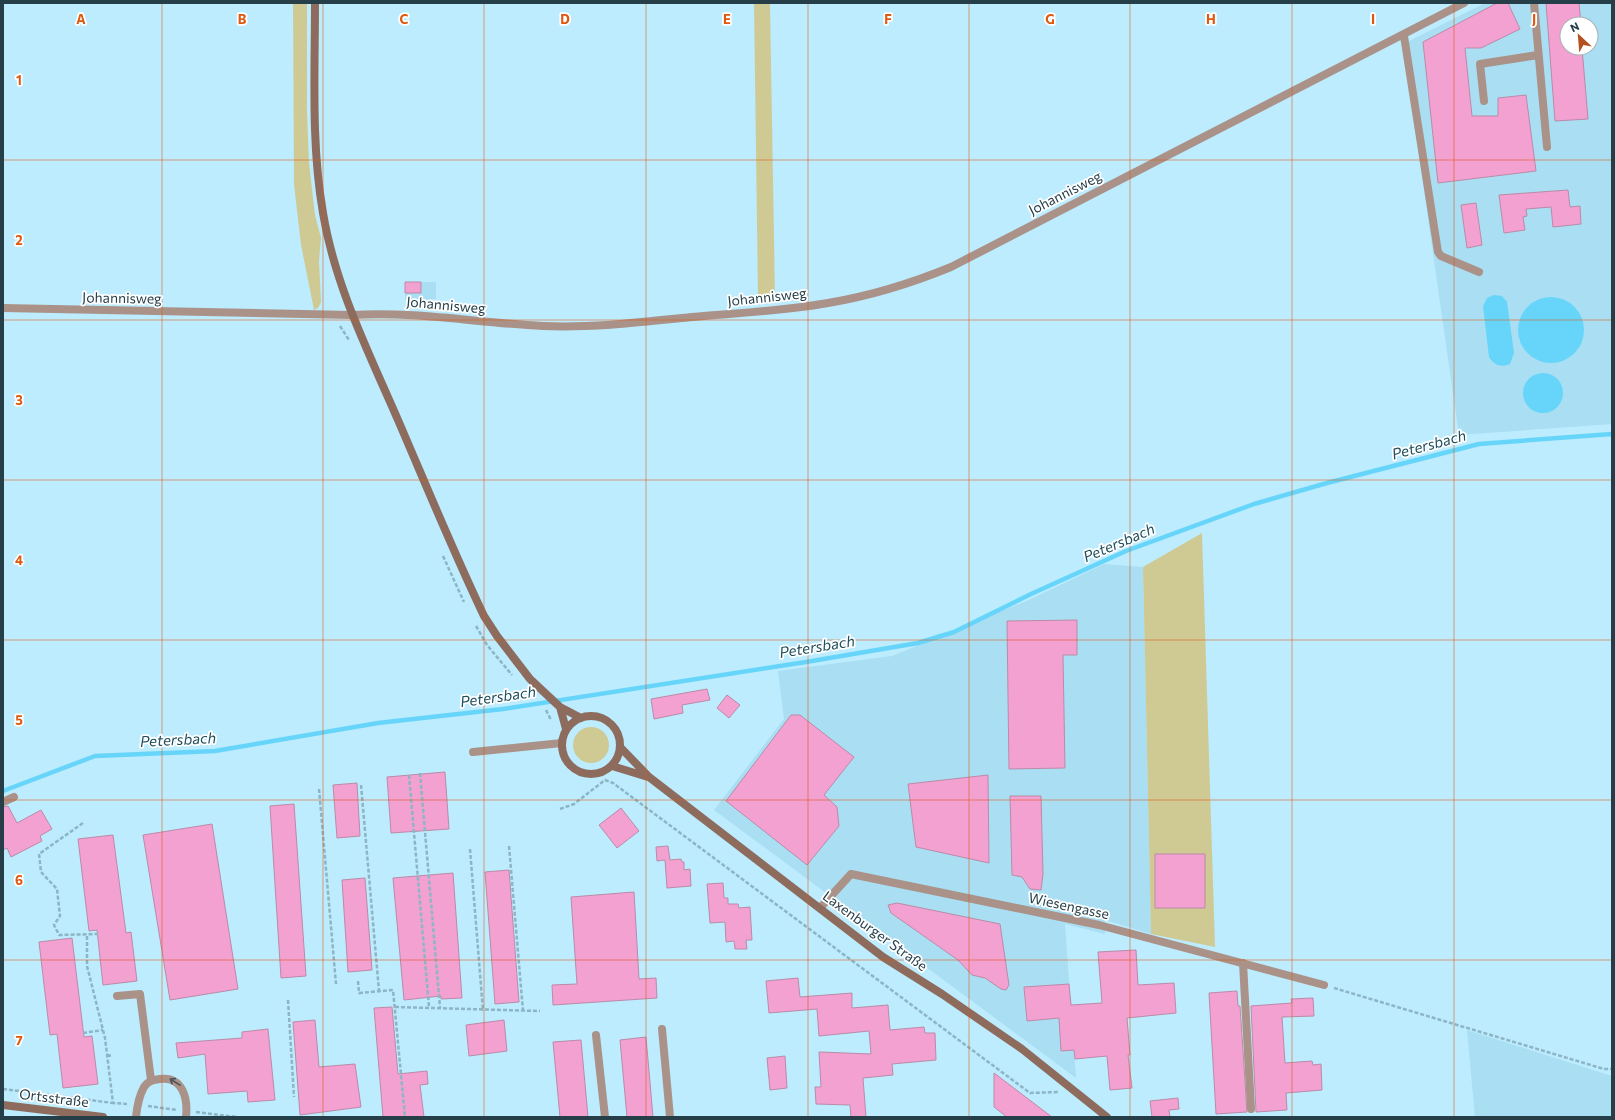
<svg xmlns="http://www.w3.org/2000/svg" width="1615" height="1120" viewBox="0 0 1615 1120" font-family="Commissioner,sans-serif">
<rect width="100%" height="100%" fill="#bcecfe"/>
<path fill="#a9def3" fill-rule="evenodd" d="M1485,3h127v421l-153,11 -56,-391zM1567,24h24v24h-24z
M405,282h31v17l-31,1z
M1104,564l39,3 8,367 -46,-14v14l-40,-10 11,154 -362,-268 70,-91 -6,-48 114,-15 139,-57z
M1467,1030l145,46v41h-137z"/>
<path fill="#cfca94" d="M293,3h14v110l2,50 6,52 6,23 -2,23 2,41 -3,6 -4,2 -13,-65 -7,-61z
M754,3h16l5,294h-17z
M1202,533l13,414 -64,-13 -8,-367z
M573 745a18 18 0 1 1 36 0a18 18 0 1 1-36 0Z"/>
<path fill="#67d5fa" d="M1494,295l8,1 5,6 7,51 -4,11c-9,4 -16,1 -21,-7l-6,-51 4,-8z
M1518 330a33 33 0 1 1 66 0a33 33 0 1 1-66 0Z
M1523 393a20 20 0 1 1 40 0a20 20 0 1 1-40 0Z"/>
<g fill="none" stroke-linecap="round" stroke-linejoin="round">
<path stroke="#67d5fa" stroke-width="4.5" d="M3,791l92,-35 120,-5 163,-28 125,-14 303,-47 112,-19 36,-11 77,-38 95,-43 128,-47 73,-21 152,-39 133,-10"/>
</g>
<path fill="#f2a1d1" stroke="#bb8ba7" d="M1497,3h11l12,26 -39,19h-16l7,68h26v-18l28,-3 10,76 -98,12 -15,-141z
M1546,3h33l2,21h-14v24h15l6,71 -33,2z
M1568,190l2,17 10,-1 1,18 -28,3 -2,-20 -25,2 1,7 -4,1 2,13 -21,3 -5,-38z
M1476,203l6,42 -15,3 -6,-43z
M405,282h16v11h-16z
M1077,620v35h-14l2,113 -56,1 -2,-148z
M707,689l3,11 -28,5 1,8 -29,6 -3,-20z
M727,695l13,10 -11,13 -12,-10z
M791,715h9l54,42 -30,38 13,12 2,19 -32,39 -81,-64z
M445,772l4,57 -58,4 -4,-56z
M988,775l1,88 -73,-16 -8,-63z
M357,783l3,53 -23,2 -4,-53z
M1010,796h31l2,78 -2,16 -11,-1 -8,-12 -10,-2z
M294,804l12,172 -25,2 -11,-172z
M8,806l9,17 24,-13 11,19 -12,7 2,5 -31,16 -4,-9 -4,2v-43z
M621,808l18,23 -22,17 -18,-23z
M212,824l26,165 -68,11 -27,-165z
M113,835l13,98 5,-1 6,49 -34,4 -6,-55 -8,1 -11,-92z
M668,846l2,14 11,-1 1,3h2v8l6,-1 1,17 -24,2 -2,-28 -8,1 -1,-14z
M1155,854h50v54h-50z
M509,870l10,132 -24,2 -10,-132z
M453,873l9,125 -21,1v-3l-37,4 -11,-122z
M365,878l7,92 -24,2 -6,-92z
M723,883l1,15h4v6h10l1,4 11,-1 2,33h-6l1,9h-12l-1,-8 -8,1 -1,-20 -15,1 -3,-39z
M634,892l5,87 17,-1 1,20 -104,7 -1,-20 25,-1 -6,-87z
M897,903l103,21 9,61 -3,5 -5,-1 -16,-11 -13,-3 -14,-15 -67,-47 -3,-8z
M72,938l12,99 8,-1 6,48 -35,4 -6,-54 -7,1 -11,-93z
M1136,950l2,35 36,-2 2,30 -49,5 3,37h-2l4,33 -22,2 -3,-34 -32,3 -1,-9 -13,1 -2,-33 -32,3 -3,-34 45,-3 2,21 31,-2 -4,-51z
M798,978l2,19 52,-4v15l36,-3 2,25 34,-3 1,6h10l1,27 -44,4 1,11 -30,3 3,39h-15l-1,-12 -34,-1 -1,-17h6l-2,-35 52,2 -2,-23 -50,5 -2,-27 -48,4 -3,-32z
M1237,991l1,15h2l7,106 -31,2 -7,-121z
M1313,998l1,18 -32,1 3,46 27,-2 1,4 8,-1 1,26 -36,3 1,17 -31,2 -5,-106 41,-3 -1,-4z
M392,1007l6,67 29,-3 1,13 -8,1 4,32h-41l-9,-109z
M315,1020l4,47 36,-3 6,43 -61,8 -7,-93z
M504,1020l3,31 -38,5 -3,-31z
M268,1029l7,71 -27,2 -1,-11 -39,3 -3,-40 -27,4 -2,-15 66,-5v-6z
M646,1037l7,80h-26l-7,-77z
M581,1040l7,77h-28l-7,-75z
M785,1056l2,32 -17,2 -3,-32z
M994,1073l58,44h-45l-13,-10z
M1178,1098l1,11 -10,1 1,7h-18l-2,-16z"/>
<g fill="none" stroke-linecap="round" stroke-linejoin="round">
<path stroke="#8db5c5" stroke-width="2.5" stroke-dasharray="4 2" stroke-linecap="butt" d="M340,326l9,14
M443,556l21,46
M476,626l11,19 25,30
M546,710l5,10
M420,773l20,235
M409,775l20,232
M361,785l18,206
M319,789l17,195
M560,809l14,-5 31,-24 8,3 417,310 28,-1
M83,823l-44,31 2,18 16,17 3,27 -6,9 5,10 39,-1
M509,846l14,165
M470,849l13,162
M87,936v30l18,72 8,65 14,1
M358,981l1,12 34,-3 12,127
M1334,988l270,81h8
M288,1000l6,97
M395,1007l145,4
M83,1033l20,-3
M107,1055l6,1
M3,1089l110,14
M148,1106l29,4
M196,1112l41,5"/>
<path stroke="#aa9289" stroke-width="8" d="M1534,3l13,144
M1404,36l34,216 3,4 38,16
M1484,101l-4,-37 58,-9
M352,315c64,-4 127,8 191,11 50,2 100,-4 149,-9 45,-4 91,-6 136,-14 42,-7 84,-20 123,-36l513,-264
M473,752l89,-9
M3,802l11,-5
M1243,963l8,146
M117,996l23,-2 11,86
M662,1029l8,88
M596,1035l9,82
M136,1117c1,-10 3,-21 8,-30 4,-6 9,-7 16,-8 23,-3 28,20 26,38"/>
<path stroke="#aa9289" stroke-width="8" d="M3,308l349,7
M820,908l31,-34 248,51 225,60"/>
<path stroke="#8d6c5e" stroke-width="8" d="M315,3c0,70 -4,141 8,210 12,73 46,140 75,207 28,65 55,131 86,196l13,20 33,43 30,28 21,11
M560,707l6,22
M562 745a29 29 0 1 1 58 0a29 29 0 1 1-58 0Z
M620,747l29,30 234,180 59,37 80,55 85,68
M612,766l36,11
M3,1105l100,12"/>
</g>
<defs><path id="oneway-shaft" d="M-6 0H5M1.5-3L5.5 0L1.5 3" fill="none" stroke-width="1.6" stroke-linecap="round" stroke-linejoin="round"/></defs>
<use stroke="#465358" href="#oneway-shaft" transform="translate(175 1082) rotate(-148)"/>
<path fill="none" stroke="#de580f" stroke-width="1" stroke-opacity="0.55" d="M162,3v1114M323,3v1114M484,3v1114M646,3v1114M808,3v1114M969,3v1114M1130,3v1114M1292,3v1114M1454,3v1114M3,160h1609M3,320h1609M3,480h1609M3,640h1609M3,800h1609M3,960h1609"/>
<g text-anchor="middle" stroke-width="3.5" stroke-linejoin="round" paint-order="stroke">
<g font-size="14" fill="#253e48" stroke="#fff">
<text transform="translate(1065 193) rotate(-27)" y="5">Johannisweg</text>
<text transform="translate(767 297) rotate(-6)" y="5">Johannisweg</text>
<text transform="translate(122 298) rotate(1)" y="5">Johannisweg</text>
<text transform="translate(446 305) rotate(5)" y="5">Johannisweg</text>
<text transform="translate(1069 906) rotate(12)" y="5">Wiesengasse</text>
<text transform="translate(875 931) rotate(36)" y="5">Laxenburger Straße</text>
<text transform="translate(54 1098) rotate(7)" y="5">Ortsstraße</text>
</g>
<g font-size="15" font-style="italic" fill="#1f4e5d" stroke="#fff">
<text transform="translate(1429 445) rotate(-15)" y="5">Petersbach</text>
<text transform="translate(1119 543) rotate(-23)" y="5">Petersbach</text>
<text transform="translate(817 647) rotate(-9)" y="5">Petersbach</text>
<text transform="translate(498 697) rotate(-8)" y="5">Petersbach</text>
<text transform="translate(178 740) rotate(-3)" y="5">Petersbach</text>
</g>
</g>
<g font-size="13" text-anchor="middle" font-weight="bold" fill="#de580f" stroke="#fff" stroke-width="3.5" stroke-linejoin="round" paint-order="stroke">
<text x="81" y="24">A</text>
<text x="242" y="24">B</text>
<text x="404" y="24">C</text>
<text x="565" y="24">D</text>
<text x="727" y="24">E</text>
<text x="888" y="24">F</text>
<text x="1050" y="24">G</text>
<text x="1211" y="24">H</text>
<text x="1373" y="24">I</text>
<text x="1534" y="24">J</text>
<text x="19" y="85">1</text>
<text x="19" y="245">2</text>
<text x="19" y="405">3</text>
<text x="19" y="565">4</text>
<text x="19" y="725">5</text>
<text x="19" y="885">6</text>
<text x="19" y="1045">7</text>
</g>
<rect width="1615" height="1120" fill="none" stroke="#253e48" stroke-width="8"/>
<g transform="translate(1579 36) rotate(334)"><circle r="19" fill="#ffffff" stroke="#a8b2b6"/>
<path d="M0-3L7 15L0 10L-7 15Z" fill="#b44f1e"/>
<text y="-6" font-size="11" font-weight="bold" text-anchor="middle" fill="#253e48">N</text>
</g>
</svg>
